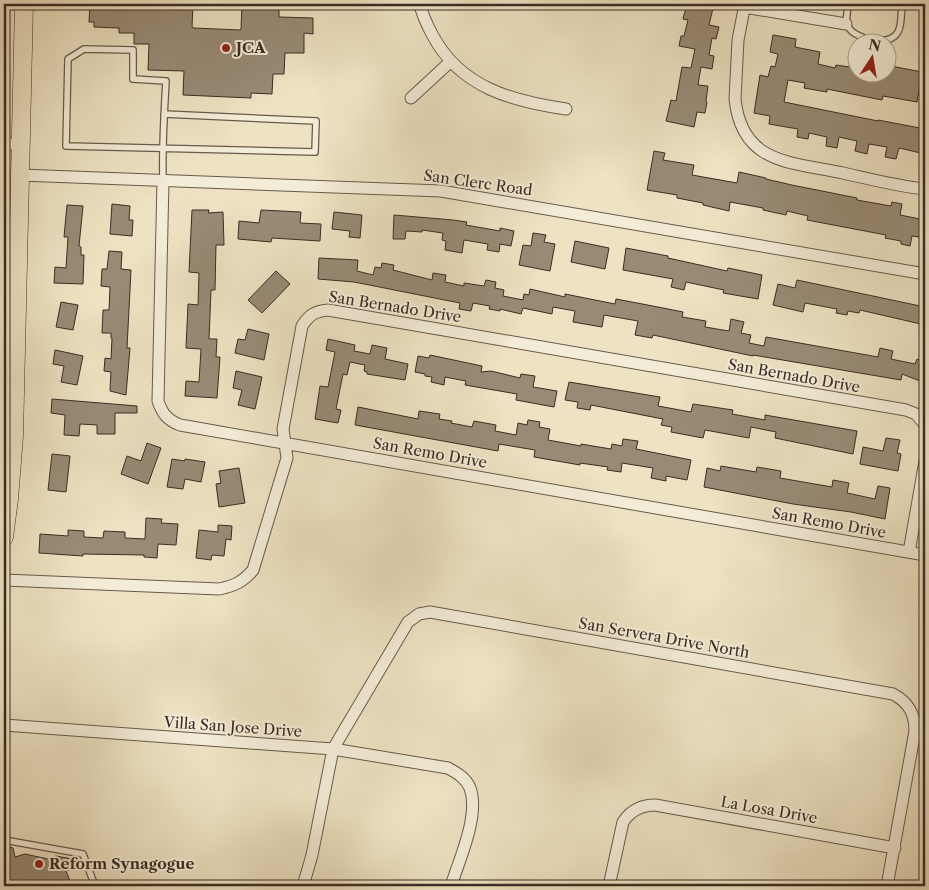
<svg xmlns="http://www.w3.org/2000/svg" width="929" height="890" viewBox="0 0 929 890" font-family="'Libre Caslon Text',serif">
<rect width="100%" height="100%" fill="#ede2c2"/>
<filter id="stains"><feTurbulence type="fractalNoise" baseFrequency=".004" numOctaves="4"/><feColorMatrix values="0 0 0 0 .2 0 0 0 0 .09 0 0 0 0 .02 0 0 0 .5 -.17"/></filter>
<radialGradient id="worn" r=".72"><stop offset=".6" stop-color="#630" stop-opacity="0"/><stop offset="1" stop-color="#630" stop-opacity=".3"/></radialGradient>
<path fill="#988b76" stroke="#3b2c24" d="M90,4h103l-1,23 2,1 46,2 1,-1 1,-25h37v13l34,1v16l-9,-1v20h-19l-1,21h-11l-1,20 -21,-1v5l-68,-3 1,-24 -36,-1 1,-26h-15v-11h-15v-5l-25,-1v-5h-5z
M687,4h27l-5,21 10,2 -3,12 -4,-1 -3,17 5,1 -2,13 -11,-2 -3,18 10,1 -2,15 1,1 -2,11 -8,-1 -3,15 -28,-6 5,-21 5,1 6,-34 9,1 4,-19 -16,-3 2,-10h3l4,-16 -5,-1z
M773,35l23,4 -1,8 25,5 -2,12 17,4 1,-3 20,3v4h30v-7l36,7 -5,30 -34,-6 -1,4 -55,-11v3l-23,-4 1,-5 -17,-3 -4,22 94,19v-1l47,9v25l-26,-6 -3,11 -11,-2 2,-10 -18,-3 -2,10 -12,-3 2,-10 -18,-4 -2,11 -11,-2 1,-9 -18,-4 -1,6 -11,-2 1,-8 -29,-5 1,-8 -16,-3 6,-38 8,2 3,-11 4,1 3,-13 -8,-2z
M654,151l11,2 -2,7 31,5 -2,10 45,8 2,-11 27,6v1l26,6 65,13v2l34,6 1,-4 10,2 -2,11 25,5v18l-13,-2 -2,10 -9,-2v-3l-16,-3 1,-3 -79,-15 1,-4 -21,-5 -1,4 -23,-5v-2l-33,-6 -1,9 -26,-6v-2l-26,-5v-3l-30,-5z
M112,204l18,2 -1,14h4l-1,16 -22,-2z
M67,205l16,1 -4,40 2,1v8h3l-1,29 -29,-1 1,-16 11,1 2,-31h-4z
M192,210h17l-1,3 15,-1 1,33h-8l-1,45h-4l-2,49h8l-1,18h4l-3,41 -32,-2 1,-15 13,1 2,-33 -15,-1 2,-44 10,1 1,-32 -10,-1z
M261,210l40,2 -1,11 21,1 -1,17 -48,-3 -1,4 -33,-3 1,-18 20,2z
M334,212l28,3 -2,23 -11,-1 1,-6 -18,-2z
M394,215l59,5 14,2 -1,3 34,6v-3l14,3 -3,15 -11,-2 -1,8 -12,-2 1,-6 -24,-4 -2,13 -17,-3 1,-9 -4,-1 1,-7 -21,-3v2l-16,-1 -1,8h-12z
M533,233l13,2 -2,7 11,2 -5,27 -31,-6 4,-20 8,1z
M575,241l34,7 -4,21 -34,-7z
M626,248l42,8v2l59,13 1,-3 34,7 -4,24 -35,-6 1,-3 -38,-8 -2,8 -13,-3 2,-8 -50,-9z
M109,251l13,1 -1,17 10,1 -4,78h3l-4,47 -16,-4 1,-19 -7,-1 1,-13 6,1 1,-21h-1v-5h-9l1,-23h6l1,-23 -9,-1 1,-17h5z
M319,258l39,2 -1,11 16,4 2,-8 6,1 1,-5 12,2 -1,5 39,10 1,-7 13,2 -1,7 19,4v-3l20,3 2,-6 10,2 -1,6 9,2 -1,6 20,4 1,-6 5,1 1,-6 35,8v-3l50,10 1,-5 42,8 25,5 -1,5 24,4 -1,6 24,4 2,-12 13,3 -3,11 10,2 -2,8 15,3 2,-9 112,20 2,-9 13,3 -2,8 24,5 2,-5 8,4v20l-23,-9 -1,6 -148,-25v1l-100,-21 -1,3 -17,-3 3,-14 -34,-6 -2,12 -29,-5 2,-11 -22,-4 -1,7 -29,-6 -2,6 -21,-5v2l-11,-2 1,-3 -17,-3 -2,8 -12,-2 1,-6 -106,-21 -36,-3z
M276,271l14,13 -28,29 -14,-13z
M797,280l128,27v18l-65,-15 -1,3 -11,-2 -1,4 -11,-2 1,-4 -32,-6 -2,9 -30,-7 5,-21 17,4z
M61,302l17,3 -5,25 -17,-3z
M248,329l21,5 -5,26 -29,-7 3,-14 7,1z
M328,339l27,6 -1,6 16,3 2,-9 15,3 -2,11 23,5 -3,16 -38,-6v-2l-3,-1 1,-6 -15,-3 -3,13 -4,-1 -7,35 5,1 -3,13 -23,-4 5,-33 8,1 7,-35 -9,-2z
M55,350l28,6 -6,29 -16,-3 3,-16 -11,-2z
M430,355l52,11 -1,6 10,-1 29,7 1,-4 14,2 -2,11 24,4 -3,16 -38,-7 1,-6 -52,-9 1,-4 -21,-4 -1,8 -13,-3 1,-5 -7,-1v-2l-10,-2 3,-16 11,2z
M236,371l26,6 -7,32 -17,-4 4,-15 -9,-2z
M569,382l91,15 -2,9 33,6 2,-8 40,6 -1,4 33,6v-5l92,16 -4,23 -78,-16 1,-6 -25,-5 -2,11 -44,-8 -2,8 -32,-6 1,-5 -11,-2 2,-6 -72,-14 -1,5 -13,-2 1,-6 -13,-2z
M52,399l85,7v7h-22v21h-18v-9l-17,-1 -1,12 -15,-1 1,-20 -14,-2z
M358,407l60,12 1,-8 21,3 -1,5 13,2 -1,2 21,4 2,-6 22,4 -1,6 21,4 2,-12 9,2 1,-5 12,2 -1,5 11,2 -2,11 33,6v-2l30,5 1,-5 10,2 1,-7 15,2 -2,8 55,11 -4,20 -21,-4v5l-15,-3 2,-10 -31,-5 -1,9 -14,-2 1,-3 -28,-4v2l-46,-8 1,-7 -36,-6 -1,7 -143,-26z
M886,438l14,2 -3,13 4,1 -3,17 -38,-7 3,-17 20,4z
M147,443l14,5 -13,36 -27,-10 6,-18 14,5z
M52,454l18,2 -4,36 -18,-2z
M172,459l13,2v-2l20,3 -4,20 -16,-3 -2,10 -16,-2z
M721,466l35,6 1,-5 24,4 -1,7 52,9 1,-7 16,3 -2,10 28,6 3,-13 12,2 -5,31 -34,-7 -58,-8 -89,-17 3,-19 13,3z
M239,468l6,35 -26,4 -3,-23 5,-1 -2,-12z
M146,518l16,1 -1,4 17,1 -2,21 -18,-1 -1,14 -13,-1v-2l-61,-1v2l-44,-3 1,-19 28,2v-6l16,1v6l19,1 1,-7 21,1v6l20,1z
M218,525l14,1 -1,14 -5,-1 -2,17 -12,-1 -1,5 -15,-2 3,-28 19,2z
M4,846l9,2 2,9 10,-3 23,5 8,-3 16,3 3,9 -9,3 6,15h-68z"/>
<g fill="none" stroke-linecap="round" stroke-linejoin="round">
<g stroke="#685a4c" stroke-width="8">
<path id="service" d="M848,4l-2,20c2,3 5,7 8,9 11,7 36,13 44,-1 4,-7 3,-20 4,-28
M163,181c-1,-33 1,-67 3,-100l-33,-2v-29l-49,-1 -16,10 -2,87 249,6 1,-31 -152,-7
M4,840l79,14 12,32"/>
</g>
<g stroke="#685a4c" stroke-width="13">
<path id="minor" d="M420,4c2,11 7,21 13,32 28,52 79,65 133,73
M745,4l-7,36 -3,59c7,66 57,63 108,74 27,6 54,13 82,16
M744,7l102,17
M411,98l39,-36
M4,144h17
M20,175l421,16 484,83
M163,181l-5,220c4,12 9,19 22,24l745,130
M909,552l16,-91
M4,580l215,9c15,-3 24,-7 34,-19l34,-112 -4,-29 19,-103c7,-11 13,-15 26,-16l578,100 10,4 9,11
M4,725l329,24 115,19c9,5 18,10 22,20 10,27 -11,72 -19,98
M303,886l9,-31 21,-106 75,-127 11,-8 11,-2 463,82c15,8 22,19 22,37l-28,155
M609,886l14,-64c8,-12 18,-17 32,-17l240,43"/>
</g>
<g stroke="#3b2c24" stroke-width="19">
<path id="primary" d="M4,537l5,-38 5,-63 10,-432"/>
</g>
<use href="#service" stroke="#f3ecd7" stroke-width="5.5"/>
<use href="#minor" stroke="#f3ecd7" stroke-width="11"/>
<use href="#primary" stroke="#ede2c2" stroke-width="18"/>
</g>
<g fill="#8f2418" stroke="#f3ecd7" stroke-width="2">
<circle cx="226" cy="48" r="5"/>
<circle cx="39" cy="864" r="5"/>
</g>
<g text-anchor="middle" stroke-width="4" stroke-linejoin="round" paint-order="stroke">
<g font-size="15" font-weight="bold" fill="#3b2c24" stroke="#f3ecd7" text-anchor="start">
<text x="236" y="53">JCA</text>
<text x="49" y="869">Reform Synagogue</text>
</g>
<g font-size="15" fill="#3b2c24" stroke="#f3ecd7">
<text transform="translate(478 183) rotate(8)" y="5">San Clerc Road</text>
<text transform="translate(395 307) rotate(9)" y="5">San Bernado Drive</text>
<text transform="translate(794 376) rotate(10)" y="5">San Bernado Drive</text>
<text transform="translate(430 453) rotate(10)" y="5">San Remo Drive</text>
<text transform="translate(829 523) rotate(10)" y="5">San Remo Drive</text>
<text transform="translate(664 638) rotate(10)" y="5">San Servera Drive North</text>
<text transform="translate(233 727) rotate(4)" y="5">Villa San Jose Drive</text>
<text transform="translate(769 810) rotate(10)" y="5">La Losa Drive</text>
</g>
</g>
<rect width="929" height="890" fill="none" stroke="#ede2c2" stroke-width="20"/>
<rect x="5" y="5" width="919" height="880" fill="none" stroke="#3b2c24" stroke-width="2.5"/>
<rect x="10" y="10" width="909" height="870" fill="none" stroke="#3b2c24"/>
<g transform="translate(872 58) rotate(12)"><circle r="24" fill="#f3ecd7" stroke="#a99f8f"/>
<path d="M0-4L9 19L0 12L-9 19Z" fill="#8f2418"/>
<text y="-8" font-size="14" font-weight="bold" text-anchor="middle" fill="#3b2c24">N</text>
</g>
<rect width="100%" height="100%" filter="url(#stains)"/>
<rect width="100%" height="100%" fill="url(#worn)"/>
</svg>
